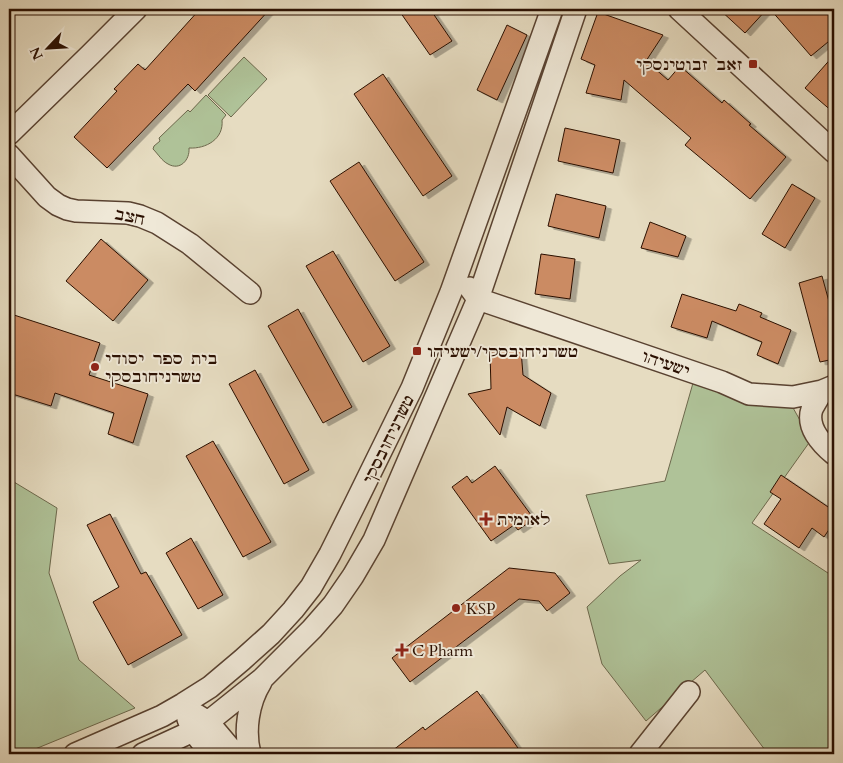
<svg xmlns="http://www.w3.org/2000/svg" width="843" height="763" viewBox="0 0 843 763" font-family="Cardo,'Frank Ruhl Libre',serif">
<defs>
<filter id="shadow"><feDropShadow dx="5.5" dy="3" stdDeviation="0" flood-color="#0004"/></filter>
</defs>
<rect width="100%" height="100%" fill="#e6dcc1"/>
<filter id="stains"><feTurbulence type="fractalNoise" baseFrequency=".004" numOctaves="4"/><feColorMatrix values="0 0 0 0 .2 0 0 0 0 .09 0 0 0 0 .02 0 0 0 .5 -.17"/></filter>
<radialGradient id="worn" r=".72"><stop offset=".6" stop-color="#630" stop-opacity="0"/><stop offset="1" stop-color="#630" stop-opacity=".3"/></radialGradient>
<path fill="#afc298" stroke="#6c684c" d="M244,57l23,22 -36,38 -23,-22z
M206,95l20,20 -4,5c2,19 -16,29 -33,28 1,12 -9,23 -21,16 -6,-3 -10,-10 -15,-15l1,-3 6,-5 -1,-3 29,-28 2,2z
M693,383l99,23 19,34 -59,83 82,54v177h-66l-63,-84 -59,51 -44,-57 -15,-57 33,-31 21,-16 -32,4 -23,-69 79,-14z
M9,479l48,29 -8,65 30,87 56,48 -112,46h-14z"/>
<path fill="#cb8b64" stroke="#2a0f01" filter="url(#shadow)" d="M200,9h70l-75,82 -7,-7 -81,84 -33,-31 43,-46 -3,-2 24,-25 7,6z
M398,9h32l22,32 -22,14z
M719,9h48l-22,24z
M770,9h64v28l-23,19z
M598,12l65,23 -17,26 22,19 12,-14 42,37 2,-3 27,24 -2,1 37,32 -36,42 -65,-54 6,-7 -67,-58 -3,20 -35,-7 9,-28 -14,-6z
M507,25l20,10 -30,65 -20,-10z
M834,55v58l-29,-25z
M383,74l69,102 -29,20 -69,-102z
M565,128l55,12 -7,33 -55,-12z
M359,162l65,100 -29,19 -65,-100z
M792,184l23,14 -30,50 -23,-14z
M556,194l50,12 -7,32 -51,-12z
M650,222l36,14 -8,21 -37,-9z
M101,239l47,41 -35,41 -47,-40z
M333,251l57,95 -27,16 -57,-96z
M541,254l34,5 -5,40 -35,-5z
M822,276l12,44v39l-14,3 -21,-79z
M682,294l54,17 3,-7 23,9 -2,4 31,13 -13,34 -21,-9 5,-13 -50,-21 -5,17 -36,-11z
M298,309l54,98 -29,16 -55,-97z
M14,315l86,28 -11,32 59,19 -15,49 -25,-9 6,-21 -59,-20 -4,13 -42,-13v-63z
M521,350l2,25 28,18 -11,33 -33,-19 -7,28 -32,-41 23,-5 -1,-37z
M255,370l54,100 -25,14 -55,-100z
M213,441l58,101 -28,15 -57,-101z
M495,466l39,53 -16,11 -4,-5 -23,16 -39,-54 15,-11 5,7z
M781,475l53,36v11l-10,15 -12,-9 -13,20 -35,-24 17,-25 -11,-7z
M110,514l31,60 5,-2 36,63 -54,30 -35,-63 26,-15 -32,-62z
M191,538l32,57 -25,14 -32,-56z
M509,568l46,5 15,20 -23,18 -8,-10 -20,-2 -109,83 -18,-24z
M477,691l41,57 -8,6h-122l35,-27 2,3z"/>
<g fill="none" stroke-linecap="round" stroke-linejoin="round">
<g stroke="#594231" stroke-width="24">
<path id="minor" d="M679,9l155,143
M9,134l82,-80 45,-45
M9,155l38,42 11,8 9,4 9,2 52,2 12,3 17,7 33,21 60,49
M470,288l8,11 244,83 27,12 44,3 29,-6 12,-5
M822,391c-3,6 -7,12 -10,18 -6,18 10,35 22,45
M197,715l11,7 27,32
M188,719l5,12 18,23
M75,754l87,-38 21,-12 27,-17 32,-27 29,-26 22,-24 18,-23 19,-33 24,-48 58,-118 39,-96 101,-283
M143,754l50,-23 15,-9 55,-44 49,-49 21,-24 20,-29 21,-36 104,-241 98,-290
M250,754c-6,-23 -2,-51 11,-72
M640,754l49,-62"/>
</g>
<use href="#minor" stroke="#efe8d7" stroke-width="21"/>
</g>
<g fill="#8f2418" stroke="#efe8d7" stroke-width="2">
<rect x="748" y="59" width="10" height="10" rx="2.5"/>
<rect x="412" y="346" width="10" height="10" rx="2.5"/>
<circle cx="95" cy="367" r="5"/>
<path d="M483.5 511.5h5v5h5v5h-5v5h-5v-5h-5v-5h5z"/>
<circle cx="456" cy="608" r="5"/>
<path d="M399.5 642.5h5v5h5v5h-5v5h-5v-5h-5v-5h5z"/>
</g>
<g text-anchor="middle" stroke-width="4" stroke-linejoin="round" paint-order="stroke">
<g font-size="16" fill="#2a0f01" stroke="#efe8d7" text-anchor="start">
<text x="743" y="70" text-anchor="end">זאב זבוטינסקי</text>
<text x="427" y="357">טשרניחובסקי/ישעיהו</text>
<text x="105" y="364">בית ספר יסודי<tspan x="105" dy="18">טשרניחובסקי</tspan></text>
<text x="497" y="525">לאומית</text>
<text x="466" y="614">KSP</text>
<text x="412" y="656">C Pharm</text>
</g>
<g font-size="16" fill="#2a0f01" stroke="#efe8d7">
<text transform="translate(130 216) rotate(12)" y="6">חצב</text>
<text transform="translate(666 363) rotate(19)" y="6">ישעיהו</text>
<text transform="translate(388 439) rotate(-64)" y="6">טשרניחובסקי</text>
</g>
</g>
<rect width="843" height="763" fill="none" stroke="#e6dcc1" stroke-width="30"/>
<rect x="10" y="10" width="823" height="743" fill="none" stroke="#2a0f01" stroke-width="2.5"/>
<rect x="15" y="15" width="813" height="733" fill="none" stroke="#2a0f01"/>
<g transform="translate(48 48) rotate(245)" stroke="#efe8d7" stroke-width="4" paint-order="stroke">
<path d="M0-4L9 19L0 12L-9 19Z" fill="#2a0f01"/>
<text y="-8" font-size="14" font-weight="bold" text-anchor="middle" fill="#2a0f01">N</text>
</g>
<rect width="100%" height="100%" filter="url(#stains)"/>
<rect width="100%" height="100%" fill="url(#worn)"/>
</svg>
